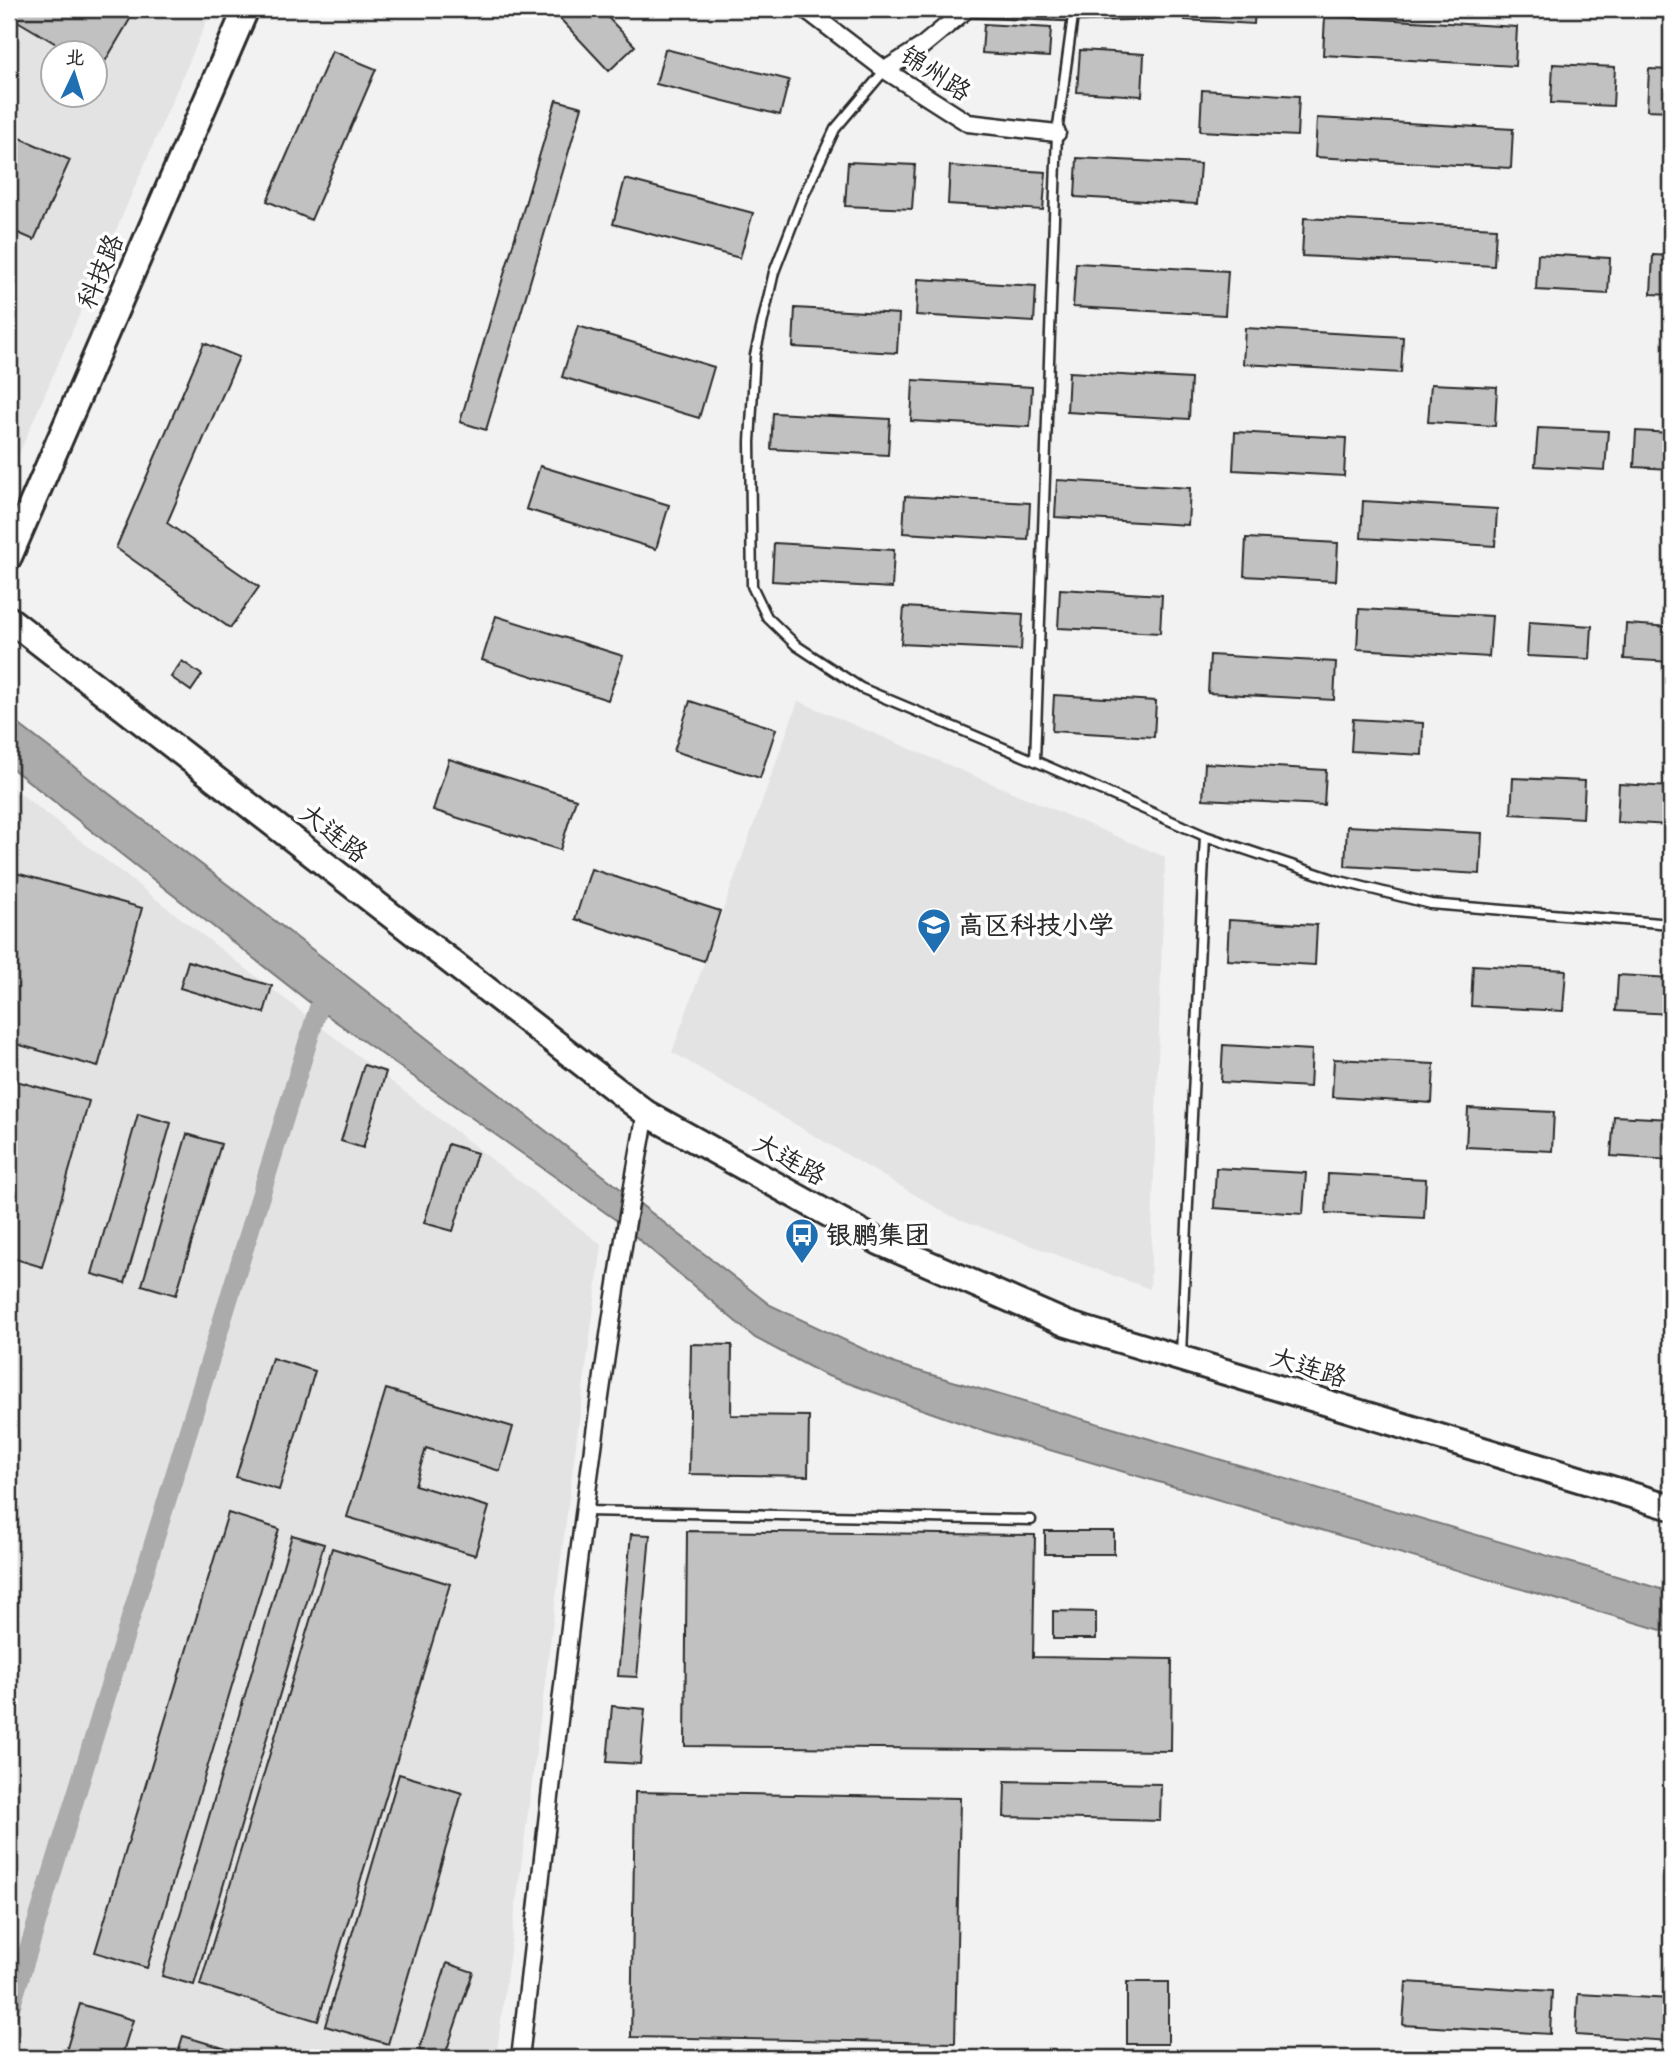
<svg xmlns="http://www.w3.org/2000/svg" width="1680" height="2067" viewBox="0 0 1680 2067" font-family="'Comic Neue','LXGW WenKai TC',sans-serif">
<rect width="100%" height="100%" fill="#f2f2f2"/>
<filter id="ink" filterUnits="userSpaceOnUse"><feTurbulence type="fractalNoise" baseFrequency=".0143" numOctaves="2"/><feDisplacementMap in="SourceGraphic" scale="14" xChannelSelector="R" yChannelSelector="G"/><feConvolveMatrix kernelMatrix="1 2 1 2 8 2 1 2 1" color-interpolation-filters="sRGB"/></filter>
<g filter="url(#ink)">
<path fill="#e3e3e3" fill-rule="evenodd" d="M9,9h203l-203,468zM52,52h42v42h-42z
M798,701l367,156 -15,432 -199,-73 -279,-164z
M9,785l593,460 -106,813h-487z"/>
<path fill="#ababab" stroke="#787878" stroke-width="2" d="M9,717l317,243 444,345 125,59 776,228v41l-693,-204 -153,-54 -70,-37 -139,-118 -298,-211 -309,-243z"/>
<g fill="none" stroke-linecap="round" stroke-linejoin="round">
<path stroke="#ababab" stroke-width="19" d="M9,2013l309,-1004"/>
</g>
<path fill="#c1c1c1" stroke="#2b2b2b" stroke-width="2" d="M9,9h127l-36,61 -6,-3v-15h-24l-61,-36z
M551,9h49l35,37 -26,25z
M1186,9h69l-1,15 -69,-4z
M1325,16l192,11 -2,39 -192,-11z
M984,24l67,4 -2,29 -67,-4z
M665,49l124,31 -9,35 -124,-31z
M1080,50l64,4 -2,42 -65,-4z
M332,51l44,18 -65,151 -44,-19z
M1553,64l62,3 -2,39 -62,-3z
M1649,69l22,1v41l-24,-1z
M1202,90l97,6 -2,40 -97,-5z
M556,100l26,7 -96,323 -26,-8z
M1317,118l196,11 -2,39 -196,-11z
M9,133l61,27 -36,80 -25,-11z
M1077,158l123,6 -3,40 -122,-7z
M848,162l67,3 -3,44 -67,-3z
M950,166l96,6 -3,38 -95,-6z
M625,179l128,34 -13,45 -127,-34z
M1304,218l192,10 -2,38 -192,-10z
M1538,254l72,4 -2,36 -72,-4z
M1653,255l18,1v39l-20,-1z
M1076,263l152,8 -3,44 -152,-8z
M918,279l118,7 -2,36 -118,-7z
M795,308l104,6 -2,39 -104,-6z
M578,326l136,41 -15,51 -137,-41z
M1245,328l158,9 -2,36 -158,-9z
M204,343l35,14 -72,166 92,64 -29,41 -114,-80z
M1069,372l122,7 -2,40 -122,-7z
M913,380l119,7 -2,40 -119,-6z
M1431,384l66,3 -2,39 -67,-4z
M773,413l117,6 -2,36 -117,-6z
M1538,428l70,3 -3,39 -70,-4z
M1636,431l35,2v36l-37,-2z
M1235,432l111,6 -2,38 -111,-6z
M540,466l129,39 -13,44 -130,-40z
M1057,480l133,8 -2,37 -133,-8z
M905,496l125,7 -2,37 -125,-7z
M1363,501l134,8 -2,37 -134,-8z
M1246,538l92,5 -2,38 -92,-5z
M774,543l120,7 -2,38 -120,-7z
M1060,589l102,6 -2,38 -102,-5z
M904,607l119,7 -2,36 -120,-6z
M1359,609l133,7 -3,41 -132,-8z
M496,616l127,40 -15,44 -126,-40z
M1529,622l63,4 -2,33 -63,-3z
M1626,624l45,3v35l-47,-3z
M1210,655l126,7 -2,38 -126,-7z
M182,661l20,14 -11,16 -20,-14z
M1054,695l102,6 -2,36 -102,-6z
M690,701l86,28 -16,49 -86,-27z
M1353,719l70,4 -1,32 -71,-4z
M449,759l127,40 -16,51 -127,-40z
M1205,763l121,7 -2,35 -121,-6z
M1513,778l72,3 -2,37 -72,-4z
M1619,784l52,3v38l-54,-3z
M1347,826l135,7 -2,41 -135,-8z
M591,869l129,42 -16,50 -129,-42z
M9,871l133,37 -44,159 -89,-25z
M1229,920l88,5 -2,40 -88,-5z
M188,961l84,25 -8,27 -84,-25z
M1473,965l93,5 -3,41 -92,-5z
M1618,975l53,3v36l-55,-3z
M1223,1045l89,5 -2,37 -89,-5z
M1334,1059l100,5 -2,39 -100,-6z
M364,1065l22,7 -23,76 -22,-7z
M9,1079l80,22 -47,166 -33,-10z
M1468,1108l86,4 -2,39 -86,-4z
M138,1114l33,9 -46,160 -33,-9z
M1614,1116l57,3v41l-60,-4z
M187,1134l34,10 -45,151 -34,-10z
M448,1144l29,9 -24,78 -29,-8z
M1216,1168l90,5 -3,41 -89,-6z
M1328,1174l98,5 -2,39 -98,-5z
M691,1344l41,1 -1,70 78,1 -1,60 -119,-2z
M272,1358l43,13 -36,119 -43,-13z
M386,1389l127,38 -13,44 -74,-23 -11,37 74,22 -14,48 -128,-38z
M228,1513l51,16 -132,439 -52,-16z
M687,1531l348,4 -2,122 139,2 -1,92 -486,-5z
M1045,1531h69v23h-69z
M631,1534l19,1 -13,142 -19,-1z
M292,1535l32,9 -130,441 -32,-9z
M332,1548l118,36 -132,437 -118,-36z
M1053,1611l43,1v27h-43z
M612,1706l33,3 -5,55 -33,-2z
M399,1774l63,19 -74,251 -63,-18z
M1005,1781l156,3 -1,37 -156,-4z
M635,1792l325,6 -5,245 -324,-6z
M447,1963l26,9 -29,86 -25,-8z
M1127,1982h41v62h-41z
M1406,1982l146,9 -2,43 -147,-9z
M1578,1994l93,5v42l-95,-6z
M80,2004l53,16 -12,38h-57z
M183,2036l74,22h-81z"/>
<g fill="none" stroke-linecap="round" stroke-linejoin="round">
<g stroke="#2b2b2b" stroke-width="13">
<path id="service" d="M964,12l109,4 78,-2
M885,70l-50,59 -32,68 -29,75 -19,83 -5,87 2,144 15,31 30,29 64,42 174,73 170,75 131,44 95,24 240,20
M1035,761l22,-628 16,-117
M1181,1354l24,-518
M585,1511l446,9"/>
</g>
<g stroke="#2b2b2b" stroke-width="21">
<path id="minor" d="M805,9l80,61 83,53 89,10
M885,70l36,-23 46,-38
M520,2058c37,-315 68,-632 126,-945"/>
</g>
<g stroke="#2b2b2b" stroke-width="30">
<path id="primary" d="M9,557l237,-548
M9,619l637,494 233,129 188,82 604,183"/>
</g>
<use href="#service" stroke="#fff" stroke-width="8"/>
<use href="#minor" stroke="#fff" stroke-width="16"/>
<use href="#primary" stroke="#fff" stroke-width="24"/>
</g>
</g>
<defs>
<g id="school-pin" transform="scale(1.75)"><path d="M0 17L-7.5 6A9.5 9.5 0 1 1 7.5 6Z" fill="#1f6fb2" stroke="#fff"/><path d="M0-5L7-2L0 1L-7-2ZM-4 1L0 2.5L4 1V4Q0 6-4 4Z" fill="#fff"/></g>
<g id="bus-pin" transform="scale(1.75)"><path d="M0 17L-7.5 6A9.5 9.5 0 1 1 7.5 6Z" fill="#1f6fb2" stroke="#fff"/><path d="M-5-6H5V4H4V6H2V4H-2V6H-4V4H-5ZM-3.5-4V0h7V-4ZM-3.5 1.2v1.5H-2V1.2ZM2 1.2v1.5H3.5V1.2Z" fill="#fff"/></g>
</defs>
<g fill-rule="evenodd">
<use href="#school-pin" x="934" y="925"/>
<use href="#bus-pin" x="802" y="1235"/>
</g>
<g text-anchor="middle" stroke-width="7" stroke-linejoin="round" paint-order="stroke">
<g font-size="26" fill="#2b2b2b" stroke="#fff">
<text transform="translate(936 73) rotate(33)" y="9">锦州路</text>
<text transform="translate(100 271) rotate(-67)" y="9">科技路</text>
<text transform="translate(334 833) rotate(38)" y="9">大连路</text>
<text transform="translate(790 1159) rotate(29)" y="9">大连路</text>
<text transform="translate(1309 1367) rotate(17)" y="9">大连路</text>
</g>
<g font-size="26" font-weight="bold" fill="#2b2b2b" stroke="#fff" text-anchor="start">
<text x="958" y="934">高区科技小学</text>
<text x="826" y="1244">银鹏集团</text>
</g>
</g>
<rect width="1680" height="2067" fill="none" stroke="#fff" stroke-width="35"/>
<rect x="18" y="18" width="1645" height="2032" fill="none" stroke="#2b2b2b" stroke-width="2.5" filter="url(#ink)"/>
<g transform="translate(74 74) rotate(4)"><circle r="33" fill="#ffffff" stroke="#aaaaaa" stroke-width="2"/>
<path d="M0-5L12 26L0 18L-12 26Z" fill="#1f6fb2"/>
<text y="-10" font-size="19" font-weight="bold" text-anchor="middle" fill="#2b2b2b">北</text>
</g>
</svg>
